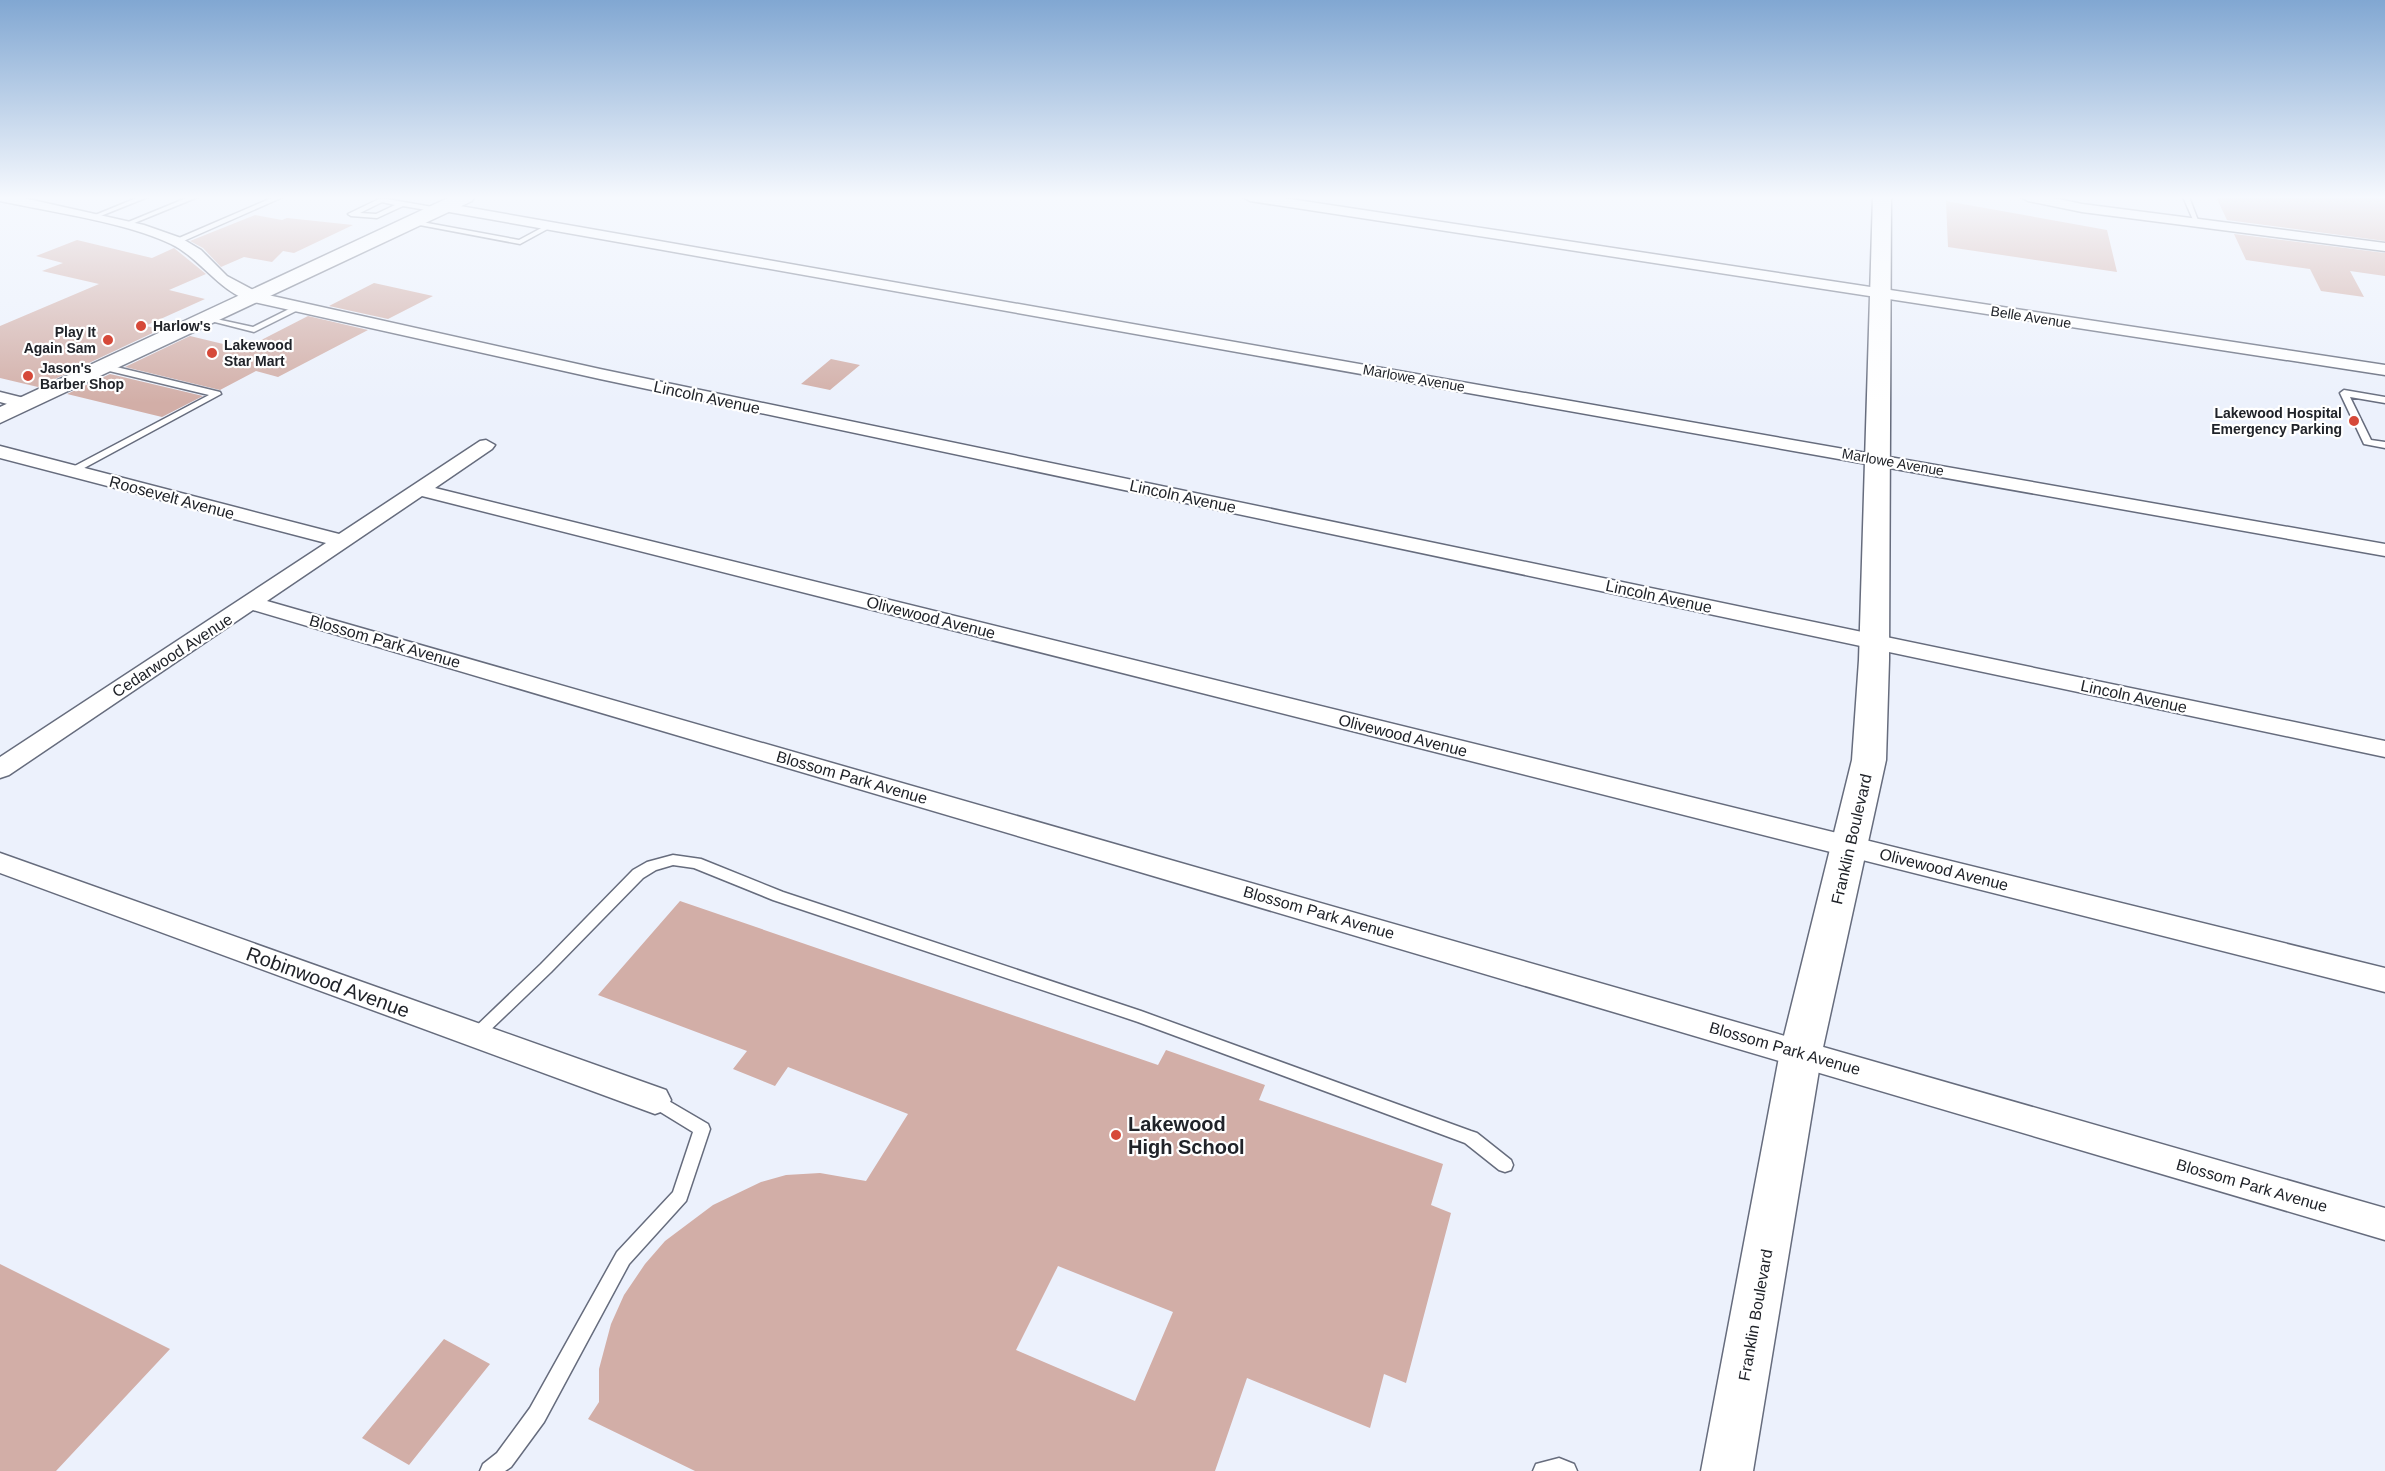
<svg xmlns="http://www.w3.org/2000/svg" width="2385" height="1471" viewBox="0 0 2385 1471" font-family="Arial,sans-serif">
<rect width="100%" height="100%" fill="#ecf1fc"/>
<path fill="#d2aea7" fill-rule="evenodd" d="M2216,197h169v44l-158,-21z
M1946,201l161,29 10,42 -169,-25z
M255,215l27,5 5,-2 66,7 -59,28 -11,-2 -11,11 -28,-5 -23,10 -18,-19 -13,-7z
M2234,234l151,19v23l-35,-5 14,26 -43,-6 -11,-22 -64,-9z
M77,240l75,18 22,-10 32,26 -37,16 36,9 -60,27 16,3 -123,58 -38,-9v-52l99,-42 -57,-13 21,-8 -27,-7z
M374,283l59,13 -45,23 -59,-13z
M308,316l60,14 -90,47 -22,-6 -36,19 -95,-23 65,-31 54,13z
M831,359l29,6 -30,25 -29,-6z
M110,374l93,22 -41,21 -95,-23z
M680,901l478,164 8,-15 99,35 -6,15 184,64 -12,41 20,8 -45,170 -22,-9 -14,54 -123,-50 -32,93h-520l-107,-52 11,-17v-33l12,-45 13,-29 21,-31 20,-23 48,-36 48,-23 25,-7 34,-2 46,8 42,-67 -120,-47 -13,19 -42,-17 14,-18 -149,-56zM1058,1266l115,46 -38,89 -119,-51z
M0,1264l170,85 -114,122h-56z
M444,1339l46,25 -81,101 -47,-27z"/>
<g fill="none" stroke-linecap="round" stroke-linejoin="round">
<g stroke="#666c7d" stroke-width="3">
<path id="lane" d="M139,197h9l-55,22 -5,-1z
M189,197h9l-71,29 -6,-1z
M274,197h9l-104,46 -7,-2z
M2183,197h6l10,26 -5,-1z
M381,198l57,10 3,2 -3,2 -35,-6 -26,12 -26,-2 -3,-2zM382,202l13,3 -19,9 -16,-1z
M411,220l108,20 28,-15 6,1 -33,18 -111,-21 -1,-1z
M297,305l7,2 -50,25 -51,-13 4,-2 46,10z
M104,364l116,28 1,2 -146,79h-6v-4l140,-74 -108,-26v-4z
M2344,390l41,7v6l-35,-6 21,43 14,2v6l-21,-4 -24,-51z
M673,855l28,4 82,33 358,119 330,120 6,2 34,27 2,5 -2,5 -6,2 -6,-2 -34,-27 -327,-121 -365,-122 -79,-32 -21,-3 -17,5 -13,8 -92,94 -70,67 -5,2 -5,-2 -2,-4 2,-4 70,-67 92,-94 14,-8z
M655,1093l53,31 2,5 -24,72 -57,63 -85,158 -33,45 -6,4h-25l3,-7 14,-11 33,-45 87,-156 56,-60 20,-60 -44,-27 -2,-5 2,-5z
M1559,1458l15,6 3,7h-44l3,-7z"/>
</g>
<g stroke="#666c7d" stroke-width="3">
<path id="street" d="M0,197h19l125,28 37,13 20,12 26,26 32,17 341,76 1785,372v16l-1785,-378 -346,-77c-35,-9 -52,-43 -83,-58 -46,-22 -120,-32 -171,-43z
M1243,197h34l1108,168v10l-1135,-174z
M2021,197h28l33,7 303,39v8l-303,-39 -54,-11z
M443,203l1942,341v12l-1947,-346v-6z
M0,392l32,8 3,4 -9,5 -26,-7z
M486,440l9,5 -3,4 -57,39 1950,480v24l-1963,-496 -155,105 2118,607v32l-2132,-630 -244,165 -9,3v-21l326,-214 -326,-85v-12l339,88 141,-93z
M0,853l666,237 5,10 -5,10 -11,4 -655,-241z"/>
</g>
<g stroke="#666c7d" stroke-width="3">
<path id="secondary" d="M450,197h24l-2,4 -472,222v-16z
M1873,197h18l-2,463 -3,100 -64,292 -69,419h-52l79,-419 72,-292 7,-100z"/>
</g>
<use href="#lane" fill="#fff" fill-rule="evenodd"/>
<use href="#street" fill="#fff" fill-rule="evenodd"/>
<use href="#secondary" fill="#fff" fill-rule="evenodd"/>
</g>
<linearGradient id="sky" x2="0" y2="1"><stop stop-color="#81a7d2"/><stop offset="0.49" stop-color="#f6f9fe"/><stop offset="1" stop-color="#f6f9fe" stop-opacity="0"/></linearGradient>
<rect width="2385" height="403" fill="url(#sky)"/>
<g fill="#d64939" stroke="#fff" stroke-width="2">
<circle cx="141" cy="326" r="6"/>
<circle cx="108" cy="340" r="6"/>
<circle cx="212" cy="353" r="6"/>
<circle cx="28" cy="376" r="6"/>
<circle cx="2354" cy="421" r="6"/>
<circle cx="1116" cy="1135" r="6"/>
</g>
<g text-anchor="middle" stroke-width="4.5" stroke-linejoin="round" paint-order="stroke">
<g font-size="14" fill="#202329" stroke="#fff">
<text transform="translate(2031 317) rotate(9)" y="5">Belle Avenue</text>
<text transform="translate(1414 378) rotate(10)" y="5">Marlowe Avenue</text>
<text transform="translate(1893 462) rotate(10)" y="5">Marlowe Avenue</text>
</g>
<g font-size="14" font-weight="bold" fill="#202329" stroke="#fff" text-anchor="start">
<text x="153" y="331">Harlow's</text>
<text x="96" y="337" text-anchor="end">Play It<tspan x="96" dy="16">Again Sam</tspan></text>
<text x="224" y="350">Lakewood<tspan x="224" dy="16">Star Mart</tspan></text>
<text x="40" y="373">Jason's<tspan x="40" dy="16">Barber Shop</tspan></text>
<text x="2342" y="418" text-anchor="end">Lakewood Hospital<tspan x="2342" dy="16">Emergency Parking</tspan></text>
</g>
<g font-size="16" fill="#202329" stroke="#fff">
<text transform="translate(707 397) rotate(12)" y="6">Lincoln Avenue</text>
<text transform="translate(1183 496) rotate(12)" y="6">Lincoln Avenue</text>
<text transform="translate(172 497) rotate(15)" y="6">Roosevelt Avenue</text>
<text transform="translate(1659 596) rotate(12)" y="6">Lincoln Avenue</text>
<text transform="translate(931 617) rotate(14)" y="6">Olivewood Avenue</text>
<text transform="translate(385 641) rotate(16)" y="6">Blossom Park Avenue</text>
<text transform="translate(172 655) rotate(-33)" y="6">Cedarwood Avenue</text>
<text transform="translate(2134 696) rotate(12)" y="6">Lincoln Avenue</text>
<text transform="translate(1403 735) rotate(14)" y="6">Olivewood Avenue</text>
<text transform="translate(852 777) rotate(16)" y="6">Blossom Park Avenue</text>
<text transform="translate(1851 839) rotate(-77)" y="6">Franklin Boulevard</text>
<text transform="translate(1944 869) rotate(14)" y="6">Olivewood Avenue</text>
<text transform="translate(1319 912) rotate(16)" y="6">Blossom Park Avenue</text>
<text transform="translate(1785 1048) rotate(16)" y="6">Blossom Park Avenue</text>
<text transform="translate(2252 1185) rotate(16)" y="6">Blossom Park Avenue</text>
<text transform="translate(1755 1315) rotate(-80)" y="6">Franklin Boulevard</text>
</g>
<g font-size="20" fill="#202329" stroke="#fff">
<text transform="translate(328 982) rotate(20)" y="7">Robinwood Avenue</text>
</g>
<g font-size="20" font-weight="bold" fill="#202329" stroke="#fff" text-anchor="start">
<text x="1128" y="1131">Lakewood<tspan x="1128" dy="23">High School</tspan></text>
</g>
</g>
</svg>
